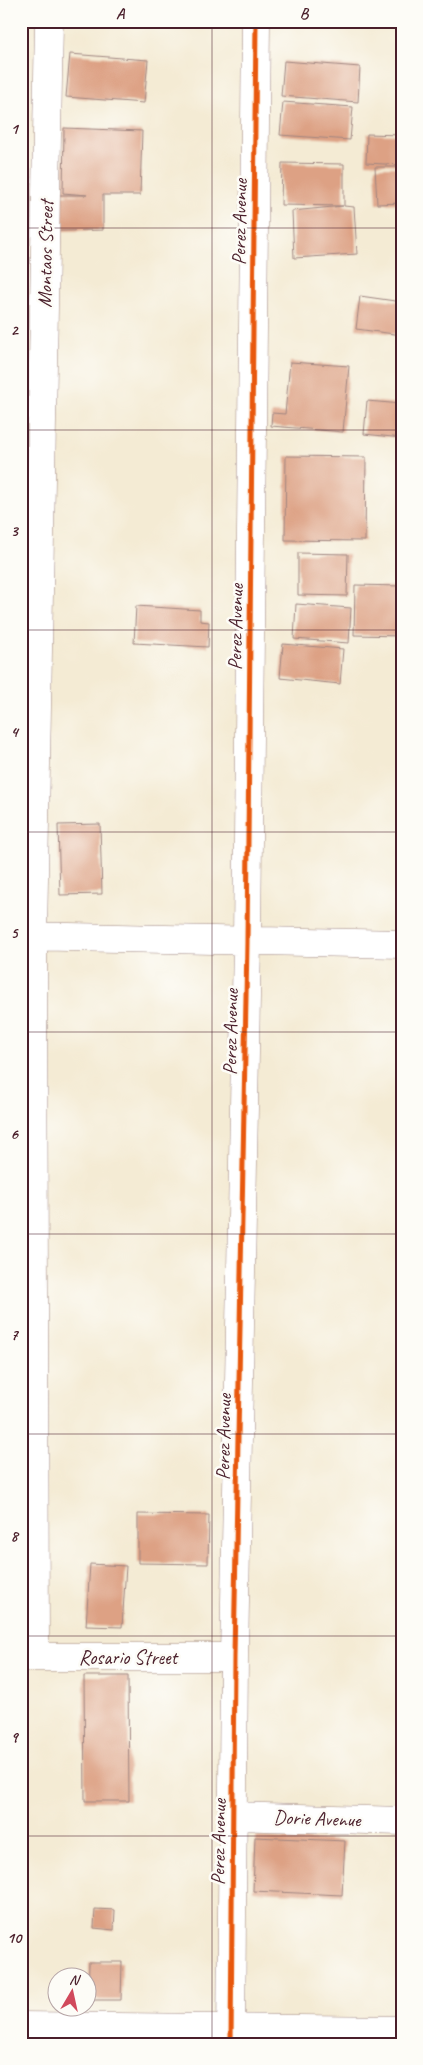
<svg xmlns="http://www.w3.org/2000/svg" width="423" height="2065" viewBox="0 0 423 2065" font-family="Caveat,sans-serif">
<rect width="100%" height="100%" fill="#fdfcf7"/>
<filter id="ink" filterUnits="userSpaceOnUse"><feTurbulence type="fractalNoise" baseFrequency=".02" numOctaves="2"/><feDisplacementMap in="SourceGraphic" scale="10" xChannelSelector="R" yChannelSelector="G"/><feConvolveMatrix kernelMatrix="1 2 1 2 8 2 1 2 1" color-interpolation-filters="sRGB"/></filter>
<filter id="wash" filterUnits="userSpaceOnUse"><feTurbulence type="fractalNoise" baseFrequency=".0096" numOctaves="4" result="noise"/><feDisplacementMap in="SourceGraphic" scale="20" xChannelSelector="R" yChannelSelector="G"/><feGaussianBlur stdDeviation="1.12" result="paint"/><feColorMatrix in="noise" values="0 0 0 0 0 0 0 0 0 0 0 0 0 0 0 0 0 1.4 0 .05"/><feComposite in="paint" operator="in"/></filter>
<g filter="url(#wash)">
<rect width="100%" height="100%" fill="#f4ebd4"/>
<g id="blocks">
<path fill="#dda184" d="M70,54l78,6 -4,43 -78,-6z
M284,61l76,6 -2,35 -77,-6z
M283,102l70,5 -3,33 -70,-5z
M64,128l78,3 -2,64h-37v35l-47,1v-36h31l-24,-2z
M367,134l35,1v30l-36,-2z
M282,163l62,1v42l10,1 3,47 -63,4 -2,-47 51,-5 -62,-1z
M375,167h27v36l-25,1z
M360,296l42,6v33l-46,-6z
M290,362l59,4 -6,66 -72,-6 1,-13 13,1z
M367,401l35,3v34l-38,-4z
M286,456l80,1 -1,84 -80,-1z
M298,553l50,1 -1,42 -49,-1z
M355,585l47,1v50l-48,-1z
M296,604l55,4 -2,35 -55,-4z
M136,606l64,4v11l9,1 -1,25 -74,-4z
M283,644l60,5 -3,35 -60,-6z
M100,824l2,70 -42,1 -2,-70z
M138,1514l71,1 -1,49 -70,-1z
M90,1564l36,2 -4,61 -36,-1z
M84,1676h44l1,125h-44z
M255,1837l90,4 -3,54 -89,-4z
M95,1909l20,1 -1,20 -20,-2z
M89,1962h33l-1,38h-33z"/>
</g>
</g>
<g filter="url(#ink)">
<use href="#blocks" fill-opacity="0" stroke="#9f8580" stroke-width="1"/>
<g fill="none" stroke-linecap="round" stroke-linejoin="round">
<g stroke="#9f8580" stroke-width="29">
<path id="minor" d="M21,936l381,8
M21,1657h213
M35,1657l-2,-721 16,-915
M233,1816l169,5
M21,2026l381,4
M231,2044l3,-387 13,-715 9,-921"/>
</g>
<use href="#minor" stroke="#fff" stroke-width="28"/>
<g stroke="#fdfcf7" stroke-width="8">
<path id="cycleway" d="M231,2044l3,-387 13,-715 9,-921"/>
</g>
<use href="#cycleway" stroke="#e8590c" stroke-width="5"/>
</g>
</g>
<path fill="none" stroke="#4a1f2b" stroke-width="1" stroke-opacity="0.55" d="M212,21v2023M21,228h381M21,430h381M21,630h381M21,832h381M21,1032h381M21,1234h381M21,1434h381M21,1636h381M21,1836h381"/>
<g text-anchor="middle" stroke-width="5" stroke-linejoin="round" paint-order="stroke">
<g font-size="20" fill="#4a1f2b" stroke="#fdfcf7">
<text transform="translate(239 222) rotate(-89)" y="7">Perez Avenue</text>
<text transform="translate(45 254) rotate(-89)" y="7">Montaos Street</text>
<text transform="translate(235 627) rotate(-89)" y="7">Perez Avenue</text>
<text transform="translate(230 1032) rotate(-89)" y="7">Perez Avenue</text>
<text transform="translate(223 1437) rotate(-89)" y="7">Perez Avenue</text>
<text x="128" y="1664">Rosario Street</text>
<text transform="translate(317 1818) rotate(2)" y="7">Dorie Avenue</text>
<text transform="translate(218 1842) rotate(-89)" y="7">Perez Avenue</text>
</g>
</g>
<rect width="423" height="2065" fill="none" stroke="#fdfcf7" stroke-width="55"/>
<g transform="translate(72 1992) rotate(9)"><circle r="24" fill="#fdfcf7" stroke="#b5a4a5"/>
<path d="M0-4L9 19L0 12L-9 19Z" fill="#d1495b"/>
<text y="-8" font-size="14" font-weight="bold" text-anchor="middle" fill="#4a1f2b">N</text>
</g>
<rect x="28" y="28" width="368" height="2010" fill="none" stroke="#4a1f2b" stroke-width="2"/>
<g font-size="16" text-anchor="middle" font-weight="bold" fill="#4a1f2b">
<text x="120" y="19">A</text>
<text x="304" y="19">B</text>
<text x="14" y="134">1</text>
<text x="14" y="335">2</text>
<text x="14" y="536">3</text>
<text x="14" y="737">4</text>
<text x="14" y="938">5</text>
<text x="14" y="1139">6</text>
<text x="14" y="1340">7</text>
<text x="14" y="1541">8</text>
<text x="14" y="1742">9</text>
<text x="14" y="1943">10</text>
</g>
</svg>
